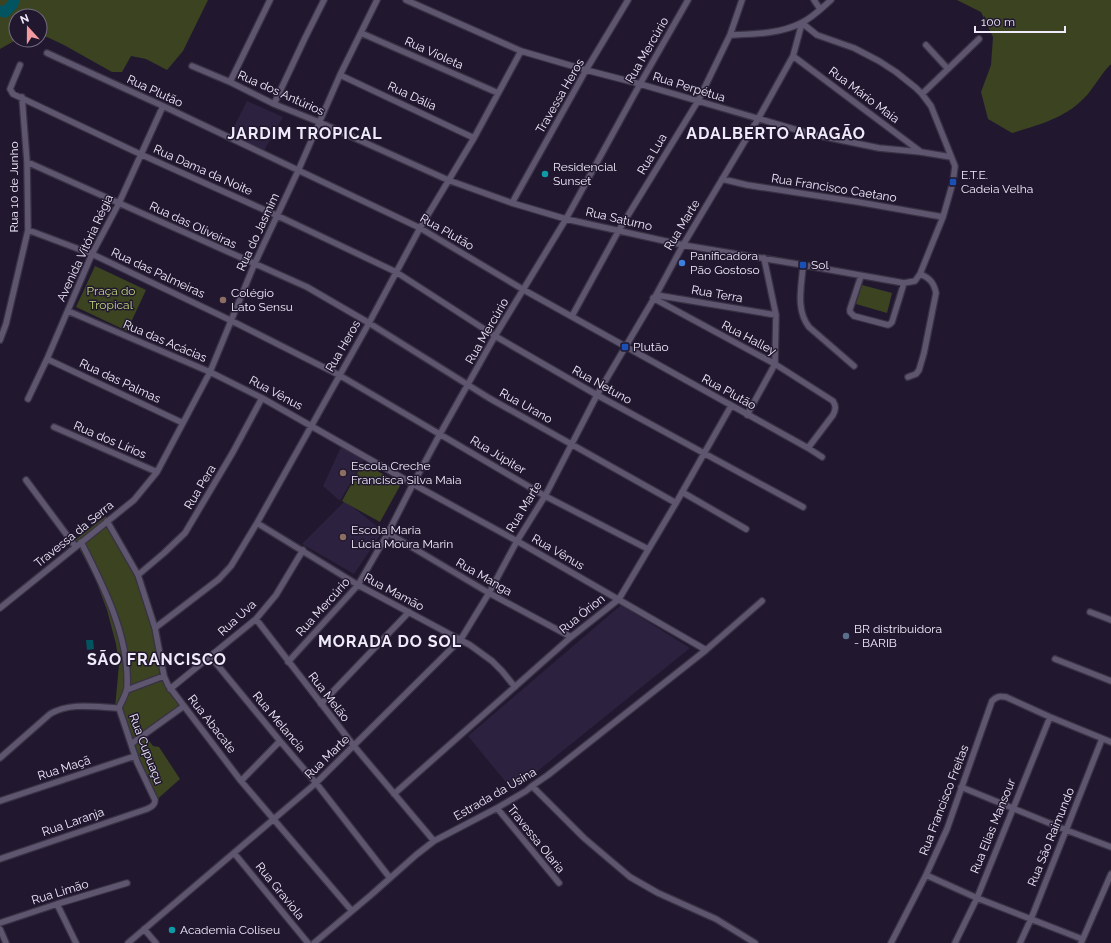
<svg xmlns="http://www.w3.org/2000/svg" width="1111" height="943" viewBox="0 0 1111 943" font-family="Raleway,sans-serif">
<rect width="100%" height="100%" fill="#21182f"/>
<path fill="#2c213e" d="M247,101l36,16 -19,34 -34,-17z
M341,447l23,13 -24,41 -17,-15z
M345,501l38,30 -29,43 -52,-30z
M621,605l69,43 -177,143 -45,-55z"/>
<path fill="#3b4321" d="M0,0h208l-25,51 -16,19 -21,-11 -15,-3 -9,16h-10l-48,-27 -17,-8h-7v-21h-24v24l-16,9z
M957,0h154v64c-9,9 -15,20 -23,30 -21,24 -47,30 -76,39l-24,-14 -7,-27 10,-27 2,-28 -12,-25z
M95,266l51,24 -19,41 -51,-24z
M862,285l30,8 -5,20 -31,-9z
M363,463l38,21 -21,38 -38,-21z
M106,516l28,54 19,61 7,46 20,28 -37,28 10,13 6,1 21,32 -27,24 -21,-47 -3,-13 -14,-35 4,-44 -3,-20 -9,-34 -12,-32 -20,-38z"/>
<path fill="#025460" d="M86,640h7l1,9 -7,1z"/>
<g fill="none" stroke-linecap="round" stroke-linejoin="round">
<path stroke="#025460" stroke-width="11" d="M0,11l5,1 8,-8 1,-4"/>
<g stroke="#393244" stroke-width="8">
<path id="minor" d="M406,0l115,51 65,19 54,14 171,50 68,14 42,4 30,5
M814,0l6,9
M361,33l137,60
M730,35c24,-1 50,-1 71,-12 11,-5 21,-15 30,-23
M926,45l22,24
M47,53l116,53 257,122 104,62 284,158 14,9
M793,56l128,96
M20,65l-10,24 3,5 127,60 138,62 118,56 99,64 102,59 206,112
M192,66l38,16 44,22 45,18 129,58 64,23 54,16 117,26 120,20 101,18 11,-2 5,-7 23,-57 10,-35 2,-16 -24,-60 -9,-12 -6,-6 -20,-16 -17,-11 -25,-13 -37,-13 -15,-12
M340,75l134,63
M230,82l40,-82
M922,94l57,-55
M274,104l31,-66 19,-38
M27,162l280,125 62,36 120,75 187,105
M722,179l25,6 111,17 85,15
M512,203l74,-133 42,-70
M28,230l64,24 140,67 107,54 206,121 103,53
M803,265c-1,20 -8,44 6,62l45,39
M861,276l-11,33v3l4,4 34,9 2,-1 2,-2 12,-39
M656,295l120,20
M653,298l122,66 58,37c3,5 3,8 0,14l-25,33
M68,311l142,61 52,26 151,86 104,57 189,109
M572,316l47,-86 79,-129 32,-66 12,-35
M0,340l6,-16 22,-94 -1,-68 -5,-65
M47,359l136,64
M908,377l8,-3 3,-4 5,-17 12,-60c-2,-10 -6,-15 -16,-19
M28,399l19,-40 45,-105 27,-51 44,-97
M747,415l28,-51 1,-49 -12,-57
M54,427l103,45
M26,480l49,66
M682,492l64,37
M107,521l31,54 17,53 9,48 4,9 73,96 111,130
M257,523l101,62 112,60 22,16 10,10 13,16
M388,533l101,60 82,44
M138,575l26,-22 21,-20 48,-81 29,-54
M0,608l134,-108 23,-28 53,-100 44,-107 44,-94 42,-96 37,-75
M1090,612l21,8
M256,619l98,127 80,95
M155,628l64,-49 12,-13 26,-43 112,-200 51,-95 54,-90 47,-87
M210,656l70,85 36,42 74,95
M1055,659l56,22
M288,662l70,-77 30,-52 25,-49 27,-50 55,-98 71,-117 74,-135 48,-84
M170,689l86,-70 20,-24 27,-45
M127,690l37,-14
M321,704l88,-92
M131,744l53,-38
M0,758l50,-44c20,-12 46,-7 69,-6
M241,781l39,-40
M532,786l52,52 46,39 28,16 58,26 39,24
M961,787l105,43 45,17
M394,794l177,-157 48,-38 57,-96 55,-97
M0,801l135,-45
M497,808l62,75
M234,853l74,90
M0,859l147,-50c5,-2 8,-4 8,-9l-18,-38 -18,-54c2,-6 7,-13 8,-20 3,-50 -24,-103 -46,-146
M926,875l51,23 105,41
M57,904l19,39
M0,923l57,-19 70,-21
M0,929l6,14
M144,929l12,14
M128,943l188,-160 145,-144 28,-46 28,-52 28,-45 52,-101 59,-100 27,-50 75,-126 35,-63 9,-33
M314,943l57,-48 45,-40 18,-14 63,-33 29,-17 6,-5 16,-11 158,-125 56,-49
M891,943l35,-68 21,-46 45,-128c5,-5 8,-5 14,-4l44,20 61,25
M955,943l22,-45 73,-181
M1020,943l11,-24 71,-180
M1081,943l30,-69"/>
</g>
<use href="#minor" stroke="#5e556f" stroke-width="5.5"/>
</g>
<g fill="#0f9aa8" stroke="#21182f" stroke-width="1.5">
<circle cx="545" cy="174" r="4"/>
<circle cx="172" cy="930" r="4"/>
</g>
<g fill="#1a4fb4" stroke="#21182f" stroke-width="1.5">
<rect x="949" y="178" width="8" height="8" rx="2"/>
<rect x="799" y="261" width="8" height="8" rx="2"/>
<rect x="621" y="343" width="8" height="8" rx="2"/>
</g>
<circle fill="#3f7fe0" stroke="#21182f" stroke-width="1.5" cx="682" cy="263" r="4"/>
<g fill="#8d6e63" stroke="#21182f" stroke-width="1.5">
<circle cx="223" cy="300" r="4"/>
<circle cx="343" cy="473" r="4"/>
<circle cx="343" cy="537" r="4"/>
</g>
<circle fill="#5c6f8a" stroke="#21182f" stroke-width="1.5" cx="846" cy="636" r="4"/>
<g text-anchor="middle" stroke-width="3" stroke-linejoin="round" paint-order="stroke">
<g font-size="12" fill="#f0ebfb" stroke="#21182f">
<text transform="translate(647 50) rotate(-60)" y="4">Rua Mercúrio</text>
<text transform="translate(434 53) rotate(24)" y="4">Rua Violeta</text>
<text transform="translate(689 87) rotate(17)" y="4">Rua Perpétua</text>
<text transform="translate(155 91) rotate(25)" y="4">Rua Plutão</text>
<text transform="translate(281 93) rotate(24)" y="4">Rua dos Antúrios</text>
<text transform="translate(864 95) rotate(37)" y="4">Rua Mário Maia</text>
<text transform="translate(412 96) rotate(25)" y="4">Rua Dália</text>
<text transform="translate(560 96) rotate(-60)" y="4">Travessa Heros</text>
<text transform="translate(652 154) rotate(-59)" y="4">Rua Lua</text>
<text transform="translate(203 170) rotate(24)" y="4">Rua Dama da Noite</text>
<text transform="translate(14 187) rotate(-90)" y="4">Rua 10 de Junho</text>
<text transform="translate(834 188) rotate(9)" y="4">Rua Francisco Caetano</text>
<text transform="translate(619 219) rotate(13)" y="4">Rua Saturno</text>
<text transform="translate(193 225) rotate(25)" y="4">Rua das Oliveiras</text>
<text transform="translate(682 225) rotate(-59)" y="4">Rua Marte</text>
<text transform="translate(258 232) rotate(-65)" y="4">Rua do Jasmim</text>
<text transform="translate(447 232) rotate(30)" y="4">Rua Plutão</text>
<text transform="translate(85 248) rotate(-65)" y="4">Avenida Vitória Régia</text>
<text transform="translate(158 273) rotate(25)" y="4">Rua das Palmeiras</text>
<text transform="translate(717 294) rotate(10)" y="4">Rua Terra</text>
<text transform="translate(487 331) rotate(-60)" y="4">Rua Mercúrio</text>
<text transform="translate(749 338) rotate(28)" y="4">Rua Halley</text>
<text transform="translate(165 341) rotate(23)" y="4">Rua das Acácias</text>
<text transform="translate(343 346) rotate(-60)" y="4">Rua Heros</text>
<text transform="translate(120 381) rotate(25)" y="4">Rua das Palmas</text>
<text transform="translate(602 385) rotate(29)" y="4">Rua Netuno</text>
<text transform="translate(729 392) rotate(29)" y="4">Rua Plutão</text>
<text transform="translate(276 393) rotate(28)" y="4">Rua Vênus</text>
<text transform="translate(526 406) rotate(29)" y="4">Rua Urano</text>
<text transform="translate(110 440) rotate(23)" y="4">Rua dos Lírios</text>
<text transform="translate(498 455) rotate(31)" y="4">Rua Júpiter</text>
<text transform="translate(200 487) rotate(-59)" y="4">Rua Pera</text>
<text transform="translate(524 507) rotate(-59)" y="4">Rua Marte</text>
<text transform="translate(74 534) rotate(-39)" y="4">Travessa da Serra</text>
<text transform="translate(558 552) rotate(30)" y="4">Rua Vênus</text>
<text transform="translate(484 577) rotate(30)" y="4">Rua Manga</text>
<text transform="translate(394 592) rotate(28)" y="4">Rua Mamão</text>
<text transform="translate(323 607) rotate(-48)" y="4">Rua Mercúrio</text>
<text transform="translate(582 614) rotate(-39)" y="4">Rua Órion</text>
<text transform="translate(237 618) rotate(-42)" y="4">Rua Uva</text>
<text transform="translate(329 697) rotate(52)" y="4">Rua Melão</text>
<text transform="translate(279 722) rotate(50)" y="4">Rua Melancia</text>
<text transform="translate(212 724) rotate(52)" y="4">Rua Abacate</text>
<text transform="translate(146 749) rotate(69)" y="4">Rua Cupuaçu</text>
<text transform="translate(327 757) rotate(-44)" y="4">Rua Marte</text>
<text transform="translate(64 768) rotate(-18)" y="4">Rua Maçã</text>
<text transform="translate(495 794) rotate(-30)" y="4">Estrada da Usina</text>
<text transform="translate(944 800) rotate(-69)" y="4">Rua Francisco Freitas</text>
<text transform="translate(73 822) rotate(-19)" y="4">Rua Laranja</text>
<text transform="translate(993 826) rotate(-68)" y="4">Rua Elias Mansour</text>
<text transform="translate(1051 837) rotate(-68)" y="4">Rua São Raimundo</text>
<text transform="translate(536 839) rotate(51)" y="4">Travessa Olaria</text>
<text transform="translate(280 891) rotate(51)" y="4">Rua Graviola</text>
<text transform="translate(60 892) rotate(-17)" y="4">Rua Limão</text>
</g>
<g font-size="12" fill="#f0ebfb" stroke="#21182f" text-anchor="start">
<text x="553" y="171">Residencial<tspan x="553" dy="14">Sunset</tspan></text>
<text x="961" y="179">E.T.E.<tspan x="961" dy="14">Cadeia Velha</tspan></text>
<text x="690" y="260">Panificadora<tspan x="690" dy="14">Pão Gostoso</tspan></text>
<text x="811" y="269">Sol</text>
<text x="231" y="297">Colégio<tspan x="231" dy="14">Lato Sensu</tspan></text>
<text x="633" y="351">Plutão</text>
<text x="351" y="470">Escola Creche<tspan x="351" dy="14">Francisca Silva Maia</tspan></text>
<text x="351" y="534">Escola Maria<tspan x="351" dy="14">Lúcia Moura Marin</tspan></text>
<text x="854" y="633">BR distribuidora<tspan x="854" dy="14">- BARIB</tspan></text>
<text x="180" y="934">Academia Coliseu</text>
</g>
<g font-size="12" fill="#c3d97f" stroke="#21182f">
<text x="111" y="295">Praça do<tspan x="111" dy="14">Tropical</tspan></text>
</g>
<g font-size="16" font-weight="bold" letter-spacing="1" fill="#f0ebfb" stroke="#21182f">
<text x="305" y="139">JARDIM TROPICAL</text>
<text x="776" y="139">ADALBERTO ARAGÃO</text>
<text x="390" y="647">MORADA DO SOL</text>
<text x="157" y="665">SÃO FRANCISCO</text>
</g>
</g>
<g transform="translate(28 28) rotate(339)"><circle r="19" fill="#21182f" stroke="#746c81"/>
<path d="M0-3L7 15L0 10L-7 15Z" fill="#f49aa1"/>
<text y="-6" font-size="11" font-weight="bold" text-anchor="middle" fill="#f0ebfb">N</text>
</g>
<path d="M975 26v6h90v-6" fill="none" stroke="#f0ebfb" stroke-width="2"/>
<text x="981" y="26" font-size="12" fill="#f0ebfb" stroke="#21182f" stroke-width="3" paint-order="stroke">100 m</text>
</svg>
